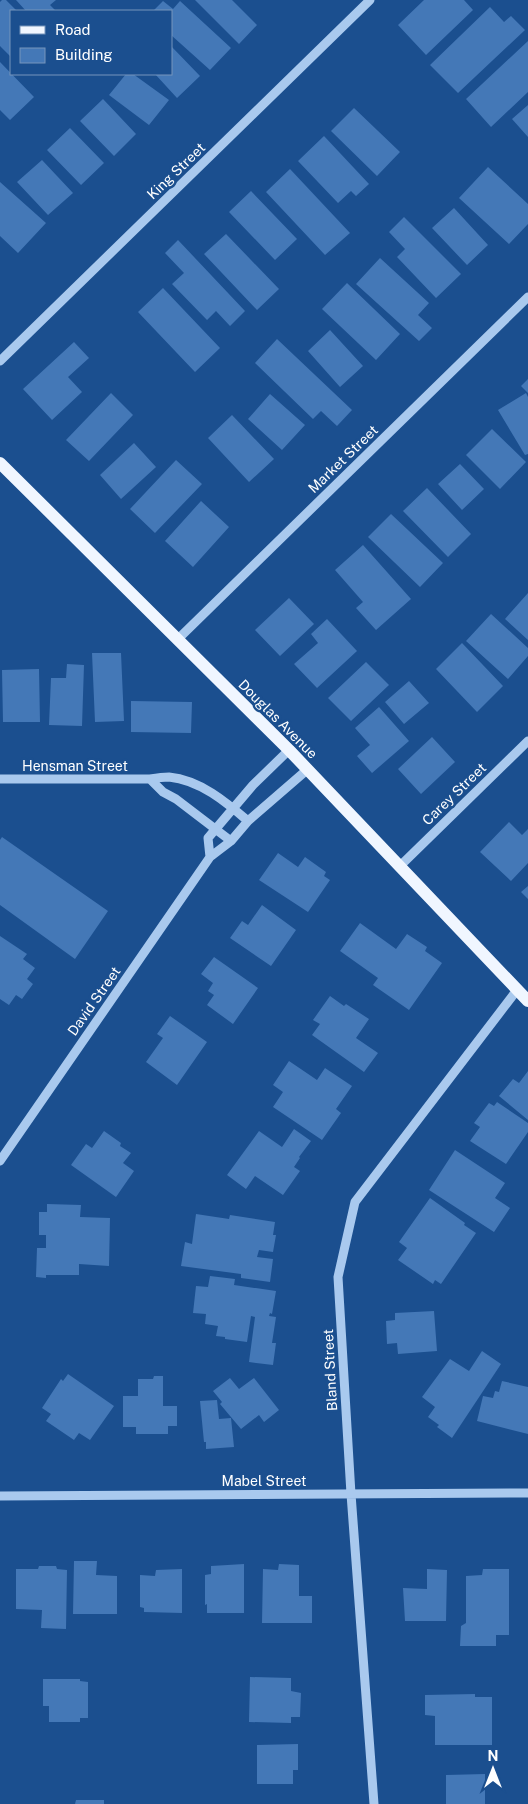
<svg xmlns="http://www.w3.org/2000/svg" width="528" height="1804" viewBox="0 0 528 1804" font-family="'Public Sans',sans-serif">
<rect width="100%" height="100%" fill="#1b4f8f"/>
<path fill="#4478b7" d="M2,0h4l11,11h-6v46l-11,-11v-44z
M16,0h40l-6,5 6,6h-30z
M195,0h37l25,25 -18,19z
M424,0h40l9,10 -47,45 -28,-30z
M163,1l10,8 7,-8 51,47 -21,22 -39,-35v-24h-18z
M490,7l14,15 7,-6 14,14 -67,63 -28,-28z
M528,41v51l-37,35 -25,-28z
M171,46l29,30 -23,22 -22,-24h16z
M0,62l34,35 -24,23 -10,-10z
M126,74h7l36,26 -20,25 -40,-30z
M103,99l33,35 -22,22 -34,-35z
M528,105v32l-16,-18z
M354,108l46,44 -23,24 -46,-45z
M70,128l34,35 -23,22 -34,-35z
M324,136l45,48 -13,12 -5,-5 -13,12 -40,-42z
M42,160l31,33 -25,22 -31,-33z
M488,167l40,37v20l-19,20 -50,-46z
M290,169l60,64 -25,22 -59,-63z
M0,182l46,41 -28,30 -18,-17z
M251,191l46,48 -22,21 -46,-48z
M454,208l34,37 -21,20 -35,-37z
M404,217l57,57 -25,24 -39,-41 8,-8 -16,-17z
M226,234l53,55 -22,21 -53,-56z
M178,240l67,71 -15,15 -14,-15 -9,9 -35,-36 12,-11 -19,-20z
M380,258l49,45 -11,12 14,13 -13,13 -63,-57z
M347,283l53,51 -24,26 -54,-51z
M163,288l57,60 -25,24 -57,-60z
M330,330l33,36 -23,21 -32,-36z
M277,339l75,71 -15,16 -16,-15 -8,8 -58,-56z
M74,342l15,16 -21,19 14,15 -30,28 -29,-31z
M528,379v14l-7,-7z
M111,393l22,22 -44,46 -23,-21z
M526,393l2,4v57l-3,1 -27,-45z
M270,394l35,31 -23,25 -34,-31z
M232,415l42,44 -25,23 -41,-44z
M492,429l34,33 -26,27 -34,-34z
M134,443l22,24 -35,32 -21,-24z
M176,460l26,24 -47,49 -25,-24z
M460,464l24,25 -22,21 -24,-26z
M427,488l44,46 -23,23 -45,-46z
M201,501l28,26 -36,40 -28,-26z
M391,514l52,49 -23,24 -52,-50z
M363,545l48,54 -35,31 -20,-22 7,-6 -28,-32z
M528,593v47l-23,-21z
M289,598l25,26 -34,32 -25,-26z
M491,614l37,34v8l-20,23 -42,-38z
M327,619l30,32 -40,37 -23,-24 24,-21 -7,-9z
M462,643l41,43 -26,26 -41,-43z
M92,653h29l3,68 -29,1z
M366,662l23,23 -38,36 -23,-23z
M67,664l17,1 -2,61 -33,-1 2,-47h15z
M39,669l1,53h-37l-1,-52z
M409,681l20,22 -25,21 -19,-22z
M131,701l61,1 -1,31 -60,-1z
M379,707l30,34 -37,32 -15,-17 13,-11 -15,-17z
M432,737l23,25 -34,32 -23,-25z
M509,822l13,13 6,-6v34l-17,18 -31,-29z
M2,837l106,74 -33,48 -75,-54v-65z
M278,853l20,14 7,-10 21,15 -2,4 6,4 -22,32 -49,-32z
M528,886v13l-7,-7z
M262,905l34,25 -25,36 -41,-28 12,-17 6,4z
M360,923l36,26 11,-15 20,13 -2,4 17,12 -33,47 -36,-25 5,-7 -38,-27z
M0,936l27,18 -4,5 12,9 -8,11 6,5 -11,15 -6,-4 -7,10 -9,-6z
M214,957l44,31 -25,36 -26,-19 7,-10 -6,-4 5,-8 -12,-9z
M330,996l14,10 2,-2 23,15 -13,19 22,15 -14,19 -52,-37 8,-11 -7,-4z
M170,1016l37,26 -30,43 -31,-23 17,-24 -6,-4z
M289,1061l28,19 8,-12 27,18 -16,23 5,4 -19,27 -49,-33 10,-15 -10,-7z
M528,1071v49l-29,-24 14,-17 6,4z
M497,1102l31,21v9l-22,32 -36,-23 10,-14 -6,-4 15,-20 5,3z
M294,1129l17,12 -12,16 1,1 -6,9 6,4 -17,24 -28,-19 -9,13 -19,-14 32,-44 23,16z
M104,1131l17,12 -1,3 11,7 -8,10 11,8 -18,26 -45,-32 15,-21 6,4z
M455,1150l50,33 -10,15 15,10 -16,24 -65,-42z
M430,1198l35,25 -1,2 12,8 -35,51 -6,-4 -2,4 -35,-24 9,-12 -8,-6z
M47,1204l34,1 -1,12 30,1 -1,48 -30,-2v11h-33v3l-10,-1 1,-29h9v-13h-7v-23h8z
M196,1214l33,5 1,-4 45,7 -2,13h3l-3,17 -14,-2 -2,7 16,2 -3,23 -29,-4v-4l-60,-8 4,-24 7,2z
M210,1276l25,3 -1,6 42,6 -4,23 -2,-1 -1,3 7,1 -4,26h4l-3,22 -24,-3 6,-45 -4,-1 -4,26 -22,-3v-2l-9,-1 2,-10 -13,-2 1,-10 -13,-1 3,-27 12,1z
M434,1311l3,40 -39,3 -1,-11 -10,1 -1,-23 9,-1v-7z
M482,1351l19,13 -49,74 -15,-11 2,-2 -11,-8 7,-10 -13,-10 28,-38 19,12z
M68,1374l46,32 -24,34 -11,-7 -5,7 -28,-19 5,-7 -9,-6 19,-29 2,2z
M154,1376h9v30h14v20h-9v8h-32v-7h-13v-31h15v-17h15z
M230,1378l9,11 15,-11 25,32 -15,12 -5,-7 -18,14 -21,-25 2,-2 -9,-11z
M502,1381l26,6v47l-51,-13 6,-25 10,2 2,-7 4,1z
M217,1400l2,19 12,-1 3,29 -28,2v-7h-2l-4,-41z
M74,1561h23l-1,14 21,1v38h-44z
M244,1564v49h-37v-9l-2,1v-30l6,-1v-8z
M279,1564l20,1v31h13v27h-50l1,-54 15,1z
M39,1566h17l1,3 10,1 -1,59 -25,-1 1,-18 -26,-1v-40h22z
M182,1569v44l-38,-1v-4l-4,-1v-32l15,1 1,-6z
M427,1569l20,1 -1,51h-41l-2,-33 24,1z
M483,1569h26v66h-13v11h-36l1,-20 5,-3v-47l16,-1z
M250,1677l41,1v13l10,2 -1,24h-9v6l-42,-1z
M43,1679h37v2l8,1v36h-8v4h-31v-16h-6z
M475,1694v3h17v48h-57v-29l-10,-1v-20z
M298,1744v26h-5v14h-36v-39z
M485,1774v30h-39v-29z
M76,1800h28v4h-29z"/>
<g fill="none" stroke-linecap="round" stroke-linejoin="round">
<path stroke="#a9c9ee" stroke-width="9" d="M0,361l370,-361
M177,640l351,-343
M0,779h150c6,-1 13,-2 19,-2 31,3 57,25 79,44
M150,779l13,13 13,7 55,42
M210,857l-2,-19 45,-53 36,-35
M400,866l128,-125
M0,1161l210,-304 21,-16 17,-20 60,-52
M0,1496l528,-3
M374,1804l-23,-310 -13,-217 17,-75 162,-212"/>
<path stroke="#f0f6ff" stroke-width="12" d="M0,463l289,287 239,251"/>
</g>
<g text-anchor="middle" stroke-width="5" stroke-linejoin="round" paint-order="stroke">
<g font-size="14" fill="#fff" stroke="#1b4f8f">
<text transform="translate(176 171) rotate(-44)" y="5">King Street</text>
<text transform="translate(343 459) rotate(-44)" y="5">Market Street</text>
<text transform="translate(278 719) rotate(45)" y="5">Douglas Avenue</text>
<text x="75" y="771">Hensman Street</text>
<text transform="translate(454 794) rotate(-44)" y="5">Carey Street</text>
<text transform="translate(94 1001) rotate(-55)" y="5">David Street</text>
<text transform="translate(330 1370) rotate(-93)" y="5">Bland Street</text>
<text x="264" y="1486">Mabel Street</text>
</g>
</g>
<rect x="10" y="10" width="162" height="65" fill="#1b4f8f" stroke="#7695bc"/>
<rect x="20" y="26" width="25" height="8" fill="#f0f6ff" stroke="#7695bc"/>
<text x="55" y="35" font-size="15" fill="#ffffff">Road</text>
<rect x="20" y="48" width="25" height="15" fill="#4478b7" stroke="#7695bc"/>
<text x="55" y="60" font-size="15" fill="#ffffff">Building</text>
<g transform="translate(493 1769)" stroke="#1b4f8f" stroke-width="4" paint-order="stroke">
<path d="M0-4L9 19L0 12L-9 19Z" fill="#ffffff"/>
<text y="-8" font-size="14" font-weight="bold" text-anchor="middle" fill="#ffffff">N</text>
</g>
</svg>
